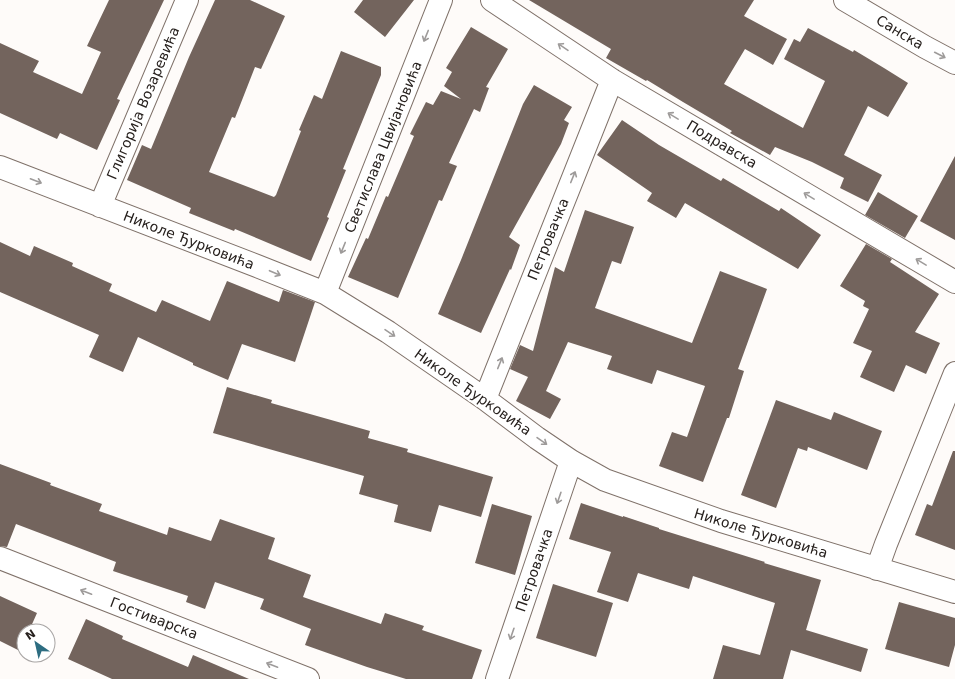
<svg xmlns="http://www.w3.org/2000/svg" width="955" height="679" viewBox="0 0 955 679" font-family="'DejaVu Sans',sans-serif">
<rect width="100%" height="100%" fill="#fefbf9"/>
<path fill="#73645d" d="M109,0h55l-47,99 3,1 -23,50 -37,-17 -3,6 -57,-26v-70l39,18 -6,11 49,22 19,-42 -14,-6z
M215,0h35l35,16 -24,53 -6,-2 -20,51 -3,-1 -23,55 65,25 2,-2 25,-64 -2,-1 15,-35 8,4 19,-48 40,16v8l-38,94 3,1 -19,47 2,1 -18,43 -76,-32 -1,2 -45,-18 2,-5 -64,-28 15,-35 9,4 38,-92z
M363,0h51l-29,37 -31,-25z
M529,0h225l-10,16 43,23 -14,26 -28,-16 -21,35 79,44 22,-47 -41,-22 10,-20 6,3 8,-14 45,24 1,-2 30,18 24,15 -20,34 -20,-11 -24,49 38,20 -14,27 -28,-14 4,-10 -32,-16 -37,-15 -5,8 -40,-22 2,-2 -49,-29 -36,-22 -1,1 -40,-23 5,-9z
M471,27l37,22 -22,38 3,1 -9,24 -6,-3 -25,54 8,3 -15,35 -3,-1 -41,98 -50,-21 18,-39 2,1 18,-43 2,1 26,-61 -4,-2 16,-32 7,3 8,-14 20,8 -17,-13 8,-14 -6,-4z
M534,85l38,22 -8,13 5,3 -8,21 -52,93 11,8 -9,25 -1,-1 -29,64 -43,-19 23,-54 62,-156z
M622,120l37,25 62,36 2,-3 56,33 2,-3 40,27 -23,34 -113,-66 -9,15 -29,-17 5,-8 -55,-38z
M955,156v84l-35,-19z
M878,192l40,24 -13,22 -40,-23z
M585,210l49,17 -13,37 -9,-3 -17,47 97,35 28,-72 47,18 -29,80 6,2 -15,47h-2l-24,64 -44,-16 13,-34 15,5 18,-51 -48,-16 -5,14 -45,-15 5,-13 -44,-14 -22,49 15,8 -11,20 -34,-18 12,-24 -18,-8 10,-24 13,6 22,-84 9,5z
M0,242l30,14 4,-10 39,17 -1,3 40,18 -3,7 47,21 6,-12 48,21 17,-40 52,21 4,-12 32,12 -20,60 -53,-18 -14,36 -35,-15v-2l-55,-26 -15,35 -34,-15 10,-22 -99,-43z
M866,244l26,15 -2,3 49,32 -24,38 25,11 -14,31 -20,-9 -12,27 -34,-15 12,-26 -19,-8 16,-34 -6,-3 2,-5 -25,-15z
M227,387l45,13 -1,3 99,28 -2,7 40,11 -1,3 86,25 -12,40 -42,-12 -8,27 -37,-10 4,-17 -39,-11 5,-18 -151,-43z
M776,400l55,20 3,-8 48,19 -15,39 -59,-23 -1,4 -9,-3 -22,60 -35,-13z
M953,451h2v99l-40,-15 12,-31 5,2z
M0,464l51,19 -1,2 52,19 -3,7 68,24 2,-8 42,14 9,-22 55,19 -7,21 43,16 -8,22 78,27 4,-11 39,13 -2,4 60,20 -10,29h-66l-39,-12 -62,-22 6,-16 -51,-20 4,-10 -49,-17 -10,27 -19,-7 2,-6 -75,-25 3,-9 -100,-38 -9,23 -7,-1z
M581,503l42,14v-1l36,12v1l106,33 -1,1 57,17 -15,50 62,19 -7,23 -70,-22 -8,29h-70l10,-34 37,10 15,-52 -82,-27 -4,13 -51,-16 -10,29 -31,-10 14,-40 -42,-13z
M492,504l40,12 -17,59 -40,-12z
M553,584l60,19 -17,54 -60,-19z
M0,596l37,17 -8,18h-5v11l-4,9 -20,-10z
M899,602l56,16v27l-6,22 -64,-18z
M86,619l37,17 -1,3 66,28 5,-12 56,24h-137l-44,-20z"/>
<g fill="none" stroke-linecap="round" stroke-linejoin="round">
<g stroke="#7f7169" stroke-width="24">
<path id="minor" d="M492,0l120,80 343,202
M845,0l80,47 30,16
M0,167l257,99 68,27 63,39 97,67 52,39 34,23 34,19 116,41 234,71
M100,206l87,-206
M325,293l116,-293
M485,399l127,-319
M0,558l308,121
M877,569l9,-25 69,-171
M497,679l74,-218"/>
</g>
<use href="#minor" stroke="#fff" stroke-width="22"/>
</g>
<defs><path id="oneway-shaft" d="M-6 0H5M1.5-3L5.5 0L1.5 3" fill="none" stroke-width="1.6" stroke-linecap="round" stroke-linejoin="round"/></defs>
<g stroke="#9e9b9a">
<use href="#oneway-shaft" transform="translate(426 36) rotate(112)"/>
<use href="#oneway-shaft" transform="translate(563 47) rotate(-146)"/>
<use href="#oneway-shaft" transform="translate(940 55) rotate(27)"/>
<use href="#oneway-shaft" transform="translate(673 116) rotate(-149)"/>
<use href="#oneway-shaft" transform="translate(573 177) rotate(-68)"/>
<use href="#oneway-shaft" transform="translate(36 181) rotate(21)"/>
<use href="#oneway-shaft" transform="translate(809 196) rotate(-149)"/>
<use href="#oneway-shaft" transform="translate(343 248) rotate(112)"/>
<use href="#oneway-shaft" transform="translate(921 262) rotate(-149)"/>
<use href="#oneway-shaft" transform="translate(275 273) rotate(23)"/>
<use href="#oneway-shaft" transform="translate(390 333) rotate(34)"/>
<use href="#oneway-shaft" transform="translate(500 363) rotate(-68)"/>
<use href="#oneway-shaft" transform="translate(542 441) rotate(35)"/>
<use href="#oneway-shaft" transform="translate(559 498) rotate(109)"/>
<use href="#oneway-shaft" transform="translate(86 592) rotate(-159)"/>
<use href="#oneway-shaft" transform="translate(512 634) rotate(109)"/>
<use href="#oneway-shaft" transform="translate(272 665) rotate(-159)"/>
</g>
<g text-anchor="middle" stroke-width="4" stroke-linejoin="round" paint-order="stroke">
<g font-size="14" fill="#27211e" stroke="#fff">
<text transform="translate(900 32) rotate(31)" y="5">Санска</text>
<text transform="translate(143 103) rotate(-67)" y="5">Глигорија Возаревића</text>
<text transform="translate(722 144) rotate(31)" y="5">Подравска</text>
<text transform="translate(383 147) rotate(-68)" y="5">Светислава Цвијановића</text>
<text transform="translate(548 239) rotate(-68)" y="5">Петровачка</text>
<text transform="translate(189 240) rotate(21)" y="5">Николе Ђурковића</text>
<text transform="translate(473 392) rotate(35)" y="5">Николе Ђурковића</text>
<text transform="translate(761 533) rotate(17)" y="5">Николе Ђурковића</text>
<text transform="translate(534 570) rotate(-71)" y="5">Петровачка</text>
<text transform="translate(154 618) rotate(21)" y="5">Гостиварска</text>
</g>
</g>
<g transform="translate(36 643) rotate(326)"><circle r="19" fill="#ffffff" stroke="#a9a6a5"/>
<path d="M0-3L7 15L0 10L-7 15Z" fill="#2d6d81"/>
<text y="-6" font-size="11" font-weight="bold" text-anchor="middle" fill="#27211e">N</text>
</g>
</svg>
